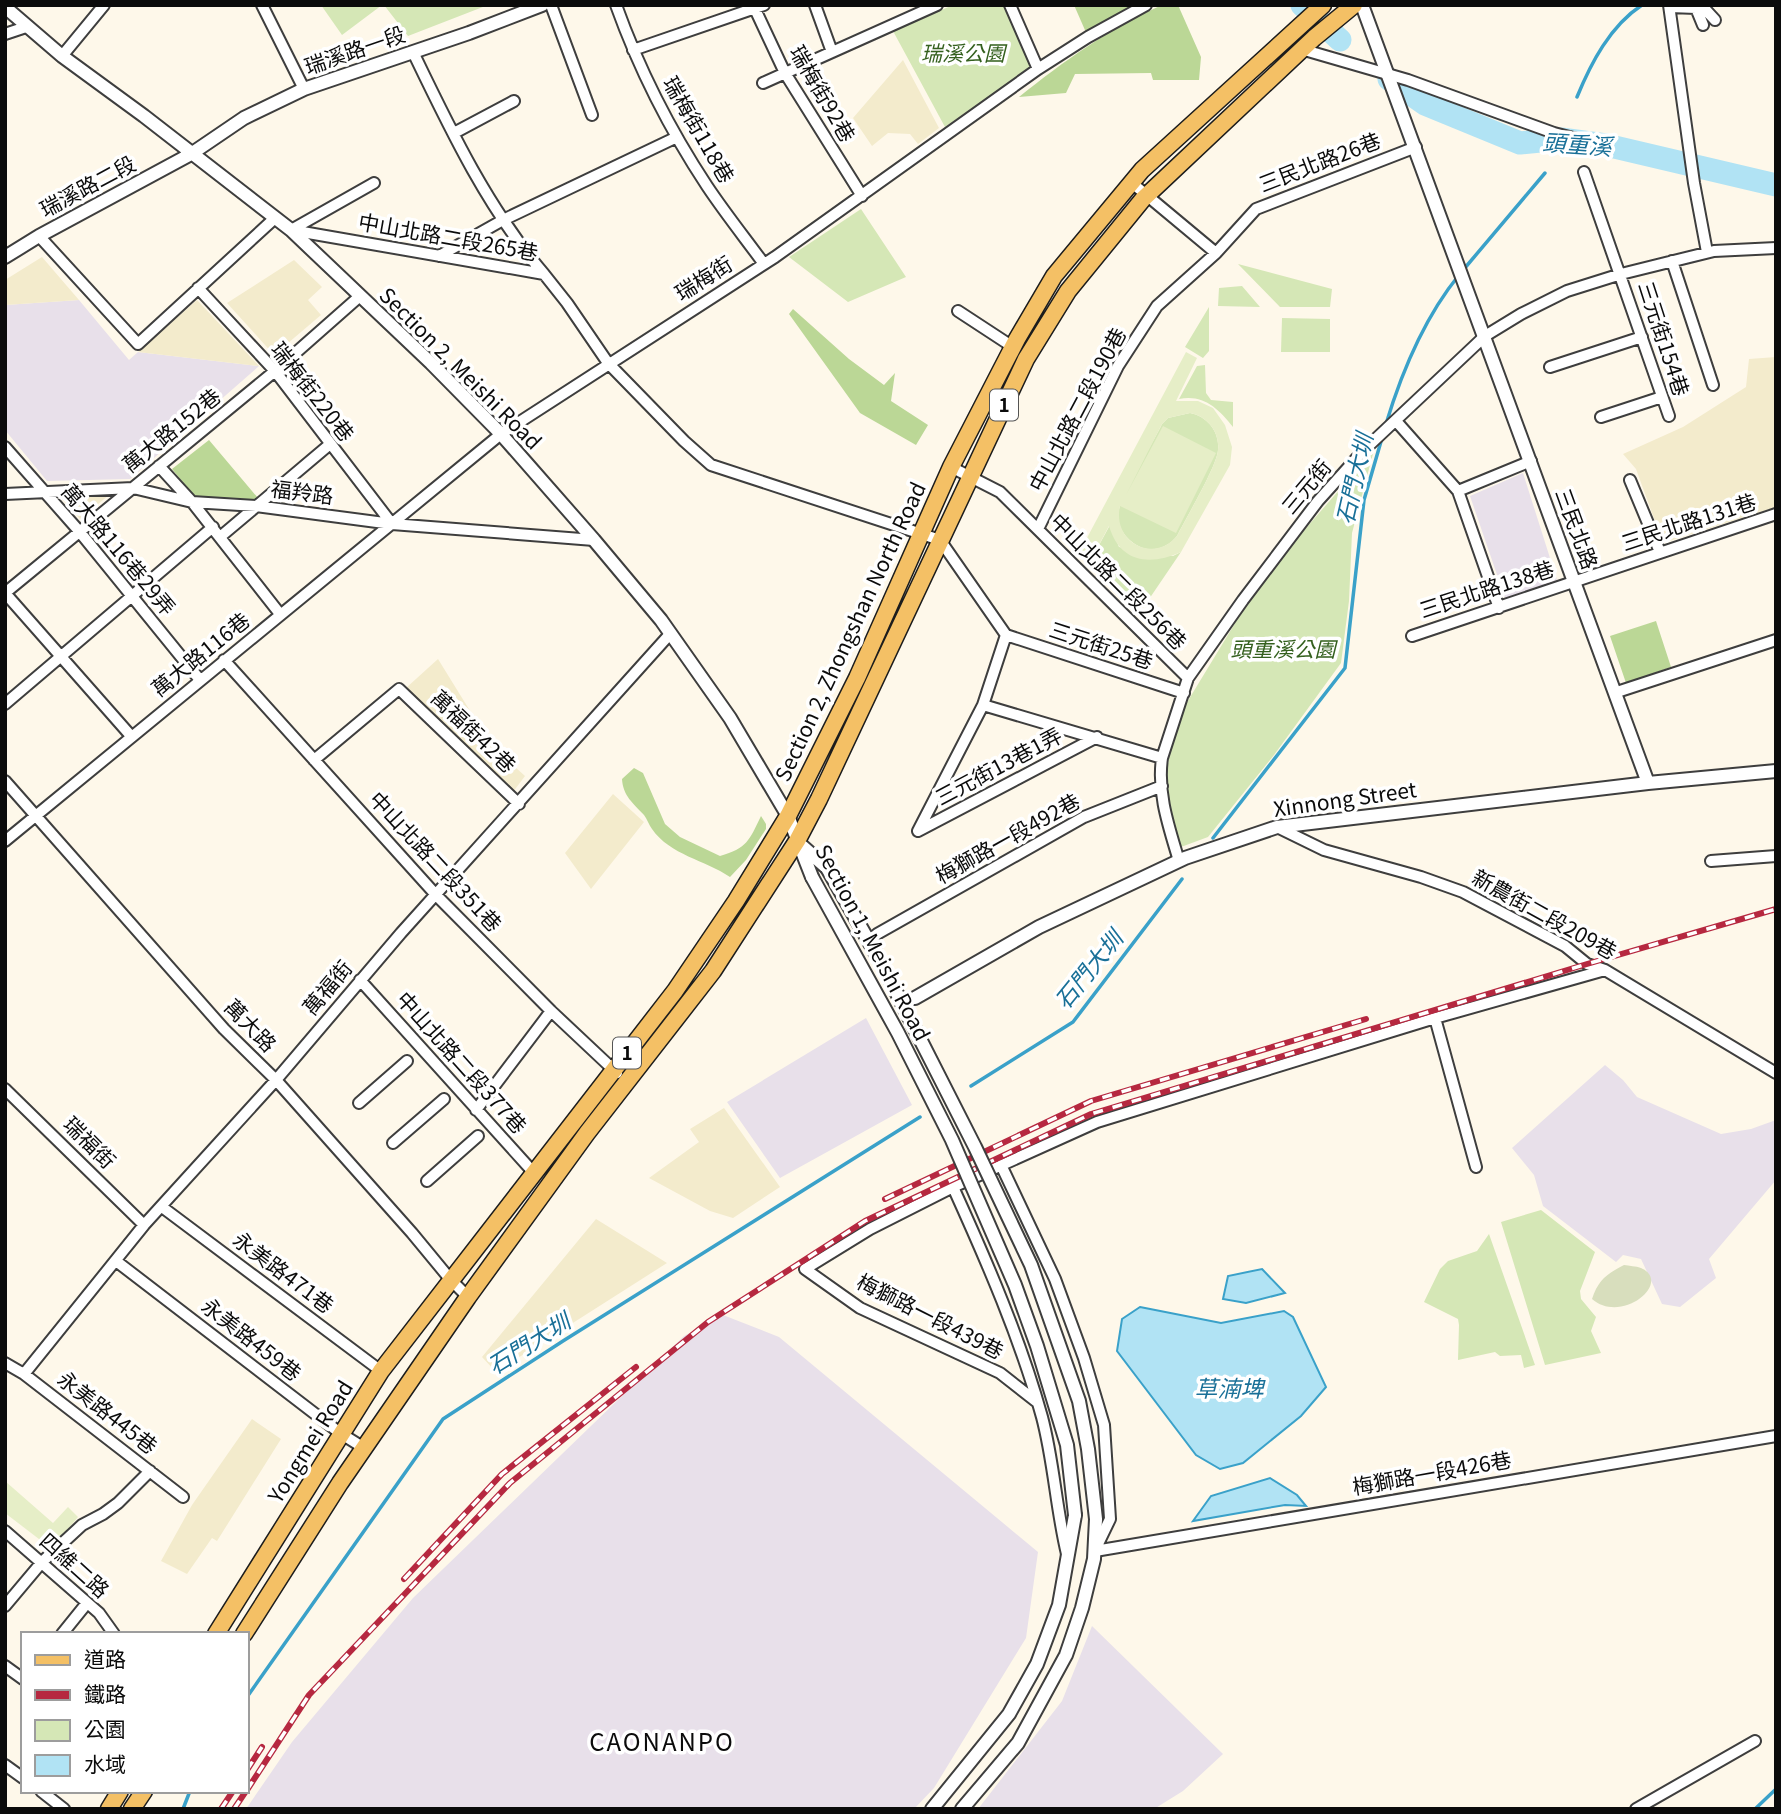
<svg xmlns="http://www.w3.org/2000/svg" width="1781" height="1814" viewBox="0 0 1781 1814" font-family="Georgia,'Noto Sans TC',serif">
<rect width="100%" height="100%" fill="#fef8ea"/>
<path fill="#e8e0ea" d="M79,300l50,60 9,-8 121,14 -129,113 -83,2 -42,-51v-125z
M1523,473l34,107 -52,18 -35,-102z
M866,1018l46,87 -132,73 -53,-76z
M1605,1065l18,15 14,17 84,37 30,-5 25,-9v60l-67,79 7,19 -36,29 -18,-3 -21,-45 -18,-4 -7,7 -73,-56 -9,-31 -22,-27z
M723,1315l56,22 259,215 -12,86 -92,150 -20,21h-668l46,-67 121,-144 271,-262z
M1092,1626l131,128 -40,37 -29,18h-176l84,-108z"/>
<path fill="#f3ebcc" d="M903,60l36,68 -21,16 -8,-10 -22,-1 -16,13 -19,-28z
M42,257l37,43 -74,5v-25z
M294,260l28,27 -14,13 13,15 -47,40 -47,-52z
M197,300l62,66 -121,-14z
M1776,357v150l-113,36 -27,-74 -13,-15 60,-27 63,-40 3,-28z
M109,495l-29,24 -20,-22z
M438,659l42,68 1,9 44,40 -12,16 -107,-104z
M613,794l31,28 -53,67 -26,-36z
M724,1108l56,79 -47,31 -23,-7 -61,-33 50,-36 -9,-13z
M596,1219l71,44 -171,109 -14,-15z
M252,1419l29,20 -64,102 -5,-3 -25,36 -26,-13 31,-56z"/>
<path fill="#d5e7b6" d="M321,5h61l-40,30z
M384,5h104l-80,31z
M953,5h51l27,62 -86,60 -52,-96z
M861,209l45,68 -58,25 -59,-45z
M1238,264l94,25 -2,18h-50z
M1242,286l18,21 -42,-1 1,-18z
M1209,307v44l-6,7 -18,-11z
M1282,318l48,1v33h-49z
M1205,365l1,28 5,7 22,2v25c-15,-19 -30,-33 -54,-28l18,-33z
M1190,413c17,3 30,19 28,37 -1,16 -32,68 -41,86 -8,10 -21,16 -34,12 -14,-5 -26,-19 -25,-34 2,-17 35,-71 44,-90l6,-6z
M1374,450l-22,83 -3,68 -8,62 -67,92 -66,82 -27,10 -17,-57 6,-39 16,-47 54,-89 53,-72z
M1110,525l9,22 54,9 8,-4 -38,56 -65,-55 2,-2 12,7z
M1541,1210l54,42 -15,39 1,8 15,18 -5,14 10,22 -56,12 -44,-143z
M1489,1234l46,131 -11,3 -3,-13 -21,1 -5,-4 -37,8 1,-35 -1,-6 -34,-17 16,-33 8,-8 29,-10z"/>
<path fill="#bbd796" d="M1074,5h72l-58,32z
M1162,5h16l23,52 -2,23h-46l-2,-7 -76,1 -9,19 -47,4c45,-36 91,-69 143,-92z
M793,309l56,50 35,26 11,-12 -4,28 37,24 -12,20 -56,-32 -71,-99z
M209,440l49,58 -3,3 -61,-5 -22,-27z
M1656,621l15,46 -45,16 -16,-47z
M634,768l9,5 22,51 15,13 40,19c27,-8 29,-15 41,-40l5,8v5l-20,31 -16,17c-25,-17 -60,-22 -78,-48 -3,-4 -5,-10 -8,-14 -11,-12 -21,-19 -22,-36z"/>
<path fill="#d8debd" d="M1624,1265c5,1 12,1 17,3 32,14 -19,57 -49,31 6,-19 15,-25 32,-34z"/>
<path fill="#e6eec7" fill-rule="evenodd" d="M1186,352l11,6 -21,43h22l15,7 12,17 7,22 -2,18 -49,87c-31,14 -61,11 -72,-26l-17,32 -12,-7zM1190,413c17,3 30,19 28,37 -1,16 -32,68 -41,86 -24,28 -65,6 -57,-30l56,27 40,-80 -53,-27 -37,69 36,-71 6,-6z
M5,1481l48,42 15,-16 10,10 -26,32 -47,-36z"/>
<path fill="#b1e3f4" stroke="#3aa1c9" stroke-width="2" d="M1262,1269l23,24 -39,10 -23,-4 5,-23z
M1140,1307l81,16 63,-12 9,6 33,70 -25,29 -58,47 -23,6 -24,-14 -79,-104 5,-32z
M1270,1478l27,17 9,11 -21,-1 -92,16 18,-25z"/>
<g fill="none" stroke-linecap="round" stroke-linejoin="round">
<path stroke="#3aa1c9" stroke-width="3.5" d="M1577,97c14,-34 33,-71 65,-92
M1464,269l81,-96
M1386,424c16,-53 38,-106 73,-149
M1213,838l132,-170 19,-168 18,-62
M971,1086l102,-64 109,-143
M247,1697l196,-278 120,-78 357,-224
M183,1809l7,-18
M1755,1809l21,-20"/>
<path stroke="#b1e3f4" stroke-width="23" d="M1302,5l38,35
M1389,79l36,25 95,39 41,-4 45,6 170,40"/>
<g stroke="#3e3e3e" stroke-width="14">
<path id="minor" d="M262,5l42,84
M551,5l41,110
M616,5c23,64 54,125 91,181 18,27 38,52 57,78
M815,5l17,47
M1010,5l28,64
M1669,5l25,178 13,69
M1670,7l26,1 7,17
M1696,8l7,-1 12,13
M755,9l30,64 77,123
M5,34l21,-7
M1301,49l107,31 146,53 27,7
M633,50l131,-45
M413,52c37,77 75,157 131,222
M62,56l42,-51
M763,83l174,-78
M454,133l60,-32
M1584,172l85,244
M1132,183l84,70
M291,230l253,44 23,29 41,60 76,78 27,24 229,75 66,95
M291,230l83,-47
M39,236l99,108 137,-126
M439,256l64,-36 174,-83
M1672,261l41,124
M198,288l77,83 117,153
M958,311l55,36
M1550,367l92,-30
M1601,417l61,-20
M1396,421l62,70 41,117
M5,447l74,84 121,149
M159,466l33,36 88,112
M951,467l49,25 188,186
M1630,480l30,72
M1458,491l73,-30
M5,494l128,-6 59,14 64,4 136,18 202,16
M1038,529l80,-163 39,-60 59,-53 40,-44 160,-62
M220,537l109,-92
M5,593l270,-222 85,-75
M5,593l126,143
M1006,635l178,58
M1412,636l364,-122
M224,660l213,236 114,115 66,62
M1617,692l159,-52
M5,704l208,-177
M983,705l179,53
M314,760l85,-71 120,115
M5,781l219,248 52,51 136,153 38,46 18,18
M1277,827l47,23 97,27 42,15 102,54 22,18 18,6 171,103
M918,831l65,-126 23,-70
M918,831l179,-94
M5,841l496,-407 274,-177 263,-188 50,-32 58,-32
M1179,861c-10,-34 -22,-67 -17,-103l26,-80 55,-78 75,-99 46,-51 121,-114 36,-22 46,-23 54,-17 93,-23 62,-3
M1711,861l65,-5
M877,934l207,-117 78,-31
M360,980l174,193
M5,1089l139,136
M359,1103l48,-42
M476,1110l75,-99
M393,1143l51,-44
M1001,1165l54,114 29,79 20,67 6,94 -14,29
M1476,1167l-41,-149 170,-48
M427,1181l51,-45
M953,1187c34,75 67,151 89,230 12,45 14,92 25,137
M162,1207l219,164
M116,1261l224,172 24,15
M5,1363l19,11 159,123
M24,1374l120,-149 132,-145 125,-147 269,-299
M1037,1402l-37,-29 -140,-65 -55,-39 65,-40 83,-42 144,-65 338,-104
M5,1531l94,82 15,21
M1095,1551l681,-115
M5,1606l37,-44 40,-37 21,-11 15,-11 32,-32
M62,1634l25,-31
M5,1666l18,13
M5,1765l18,13
M41,1791l23,18
M1636,1809l119,-68"/>
</g>
<g stroke="#3e3e3e" stroke-width="16">
<path id="tertiary" d="M1362,5l286,778
M5,7l57,49 82,60 147,114 140,133 70,71 93,106 67,80 69,98 58,98 24,61
M5,257l34,-21 152,-82 53,-36 60,-29 165,-56 73,-28
M801,845l26,23
M915,998l124,-71 146,-69 92,-31 371,-44 128,-12
M932,1809l77,-95 28,-50 22,-59 16,-90
M962,1809l56,-66 48,-88 16,-47 12,-49 2,-40"/>
</g>
<g stroke="#1c1c1c" stroke-width="19">
<path id="primary" d="M216,1634l165,-263 294,-380 61,-90 52,-85 69,-138 94,-211 66,-128 37,-63 88,-106 181,-165
M244,1634l96,-151 128,-186 119,-164 126,-162 84,-130 22,-42 207,-440 42,-68 75,-92 171,-161 40,-33
M109,1809l11,-18
M132,1809l12,-18"/>
</g>
<use href="#minor" stroke="#fff" stroke-width="10"/>
<use href="#tertiary" stroke="#fff" stroke-width="12"/>
<use href="#primary" stroke="#f4c065" stroke-width="16"/>
<g stroke="#b62840" stroke-width="6">
<path id="rail" d="M885,1199l206,-98 275,-82
M404,1579l98,-105 134,-107
M247,1770l15,-23
M247,1790l62,-95 201,-212 198,-161 157,-101 226,-107 496,-150 189,-55
M221,1809l12,-18
M234,1809l12,-18"/>
</g>
<use href="#rail" stroke="#fff" stroke-width="3.5" stroke-dasharray="10" stroke-linecap="butt"/>
<g stroke="#3e3e3e" stroke-width="16" stroke-linecap="butt">
<path id="tertiary-bridge" d="M827,868l56,98 92,181 56,118 48,136 9,48 8,70
M812,877l86,156 54,107 63,145 22,61 30,99 8,70"/>
</g>
<use href="#tertiary-bridge" stroke="#fff" stroke-width="12"/>
</g>
<g text-anchor="middle" stroke-width="7" stroke-linejoin="round" paint-order="stroke">
<g fill="#fff" stroke="#545454" stroke-width="2">
<rect x="990" y="389.5" width="28" height="31" rx="5"/>
<rect x="613" y="1037.5" width="28" height="31" rx="5"/>
</g>
<g font-size="19" font-weight="bold" fill="#0b0b0b">
<text x="1004" y="412">1</text>
<text x="627" y="1060">1</text>
</g>
<g font-size="21" fill="#0b0b0b" stroke="#fff">
<text transform="translate(355 51) rotate(-19)" y="7">瑞溪路一段</text>
<text transform="translate(822 94) rotate(60)" y="7">瑞梅街92巷</text>
<text transform="translate(698 130) rotate(60)" y="7">瑞梅街118巷</text>
<text transform="translate(1320 163) rotate(-21)" y="7">三民北路26巷</text>
<text transform="translate(88 187) rotate(-28)" y="7">瑞溪路二段</text>
<text transform="translate(448 238) rotate(10)" y="7">中山北路二段265巷</text>
<text transform="translate(704 279) rotate(-32)" y="7">瑞梅街</text>
<text transform="translate(1663 339) rotate(72)" y="7">三元街154巷</text>
<text transform="translate(460 369) rotate(45)" y="7">Section 2, Meishi Road</text>
<text transform="translate(312 392) rotate(52)" y="7">瑞梅街220巷</text>
<text transform="translate(1078 410) rotate(-62)" y="7">中山北路二段190巷</text>
<text transform="translate(172 431) rotate(-39)" y="7">萬大路152巷</text>
<text transform="translate(1307 487) rotate(-50)" y="7">三元街</text>
<text transform="translate(302 493) rotate(7)" y="7">福羚路</text>
<text transform="translate(1689 523) rotate(-18)" y="7">三民北路131巷</text>
<text transform="translate(1576 529) rotate(70)" y="7">三民北路</text>
<text transform="translate(118 550) rotate(50)" y="7">萬大路116巷29弄</text>
<text transform="translate(1118 582) rotate(45)" y="7">中山北路二段256巷</text>
<text transform="translate(1487 590) rotate(-18)" y="7">三民北路138巷</text>
<text transform="translate(851 632) rotate(-65)" y="7">Section 2, Zhongshan North Road</text>
<text transform="translate(1101 646) rotate(18)" y="7">三元街25巷</text>
<text transform="translate(201 655) rotate(-39)" y="7">萬大路116巷</text>
<text transform="translate(473 732) rotate(44)" y="7">萬福街42巷</text>
<text transform="translate(999 767) rotate(-28)" y="7">三元街13巷1弄</text>
<text transform="translate(1345 800) rotate(-8)" y="7">Xinnong Street</text>
<text transform="translate(1008 839) rotate(-29)" y="7">梅獅路一段492巷</text>
<text transform="translate(435 862) rotate(47)" y="7">中山北路二段351巷</text>
<text transform="translate(1544 915) rotate(29)" y="7">新農街二段209巷</text>
<text transform="translate(872 943) rotate(62)" y="7">Section 1, Meishi Road</text>
<text transform="translate(328 988) rotate(-50)" y="7">萬福街</text>
<text transform="translate(250 1026) rotate(46)" y="7">萬大路</text>
<text transform="translate(461 1063) rotate(48)" y="7">中山北路二段377巷</text>
<text transform="translate(89 1143) rotate(45)" y="7">瑞福街</text>
<text transform="translate(283 1273) rotate(37)" y="7">永美路471巷</text>
<text transform="translate(930 1317) rotate(27)" y="7">梅獅路一段439巷</text>
<text transform="translate(251 1340) rotate(38)" y="7">永美路459巷</text>
<text transform="translate(107 1413) rotate(38)" y="7">永美路445巷</text>
<text transform="translate(311 1442) rotate(-58)" y="7">Yongmei Road</text>
<text transform="translate(1432 1474) rotate(-10)" y="7">梅獅路一段426巷</text>
<text transform="translate(74 1566) rotate(42)" y="7">四維二路</text>
</g>
<g font-size="21" font-style="italic" fill="#34601e" stroke="#fff">
<text x="963" y="61">瑞溪公園</text>
<text x="1283" y="657">頭重溪公園</text>
</g>
<g font-size="23" font-style="italic" fill="#197098" stroke="#fff">
<text transform="translate(1577 145) rotate(4)" y="8">頭重溪</text>
<text transform="translate(1355 479) rotate(-77)" y="8">石門大圳</text>
<text transform="translate(1089 970) rotate(-51)" y="8">石門大圳</text>
<text transform="translate(529 1344) rotate(-32)" y="8">石門大圳</text>
<text x="1229" y="1397">草湳埤</text>
</g>
<g font-size="24" letter-spacing="2" fill="#0b0b0b" stroke="#fff">
<text x="662" y="1751">CAONANPO</text>
</g>
</g>
<rect width="1781" height="1814" fill="none" stroke="#0b0b0b" stroke-width="14"/>
<rect x="21" y="1632" width="228" height="161" fill="#ffffff" stroke="#9d9d9d" stroke-width="2"/>
<rect x="35" y="1655" width="35" height="10" fill="#f4c065" stroke="#9d9d9d" stroke-width="2"/>
<text x="84" y="1667" font-size="21" fill="#0b0b0b">道路</text>
<rect x="35" y="1690" width="35" height="10" fill="#b62840" stroke="#9d9d9d" stroke-width="2"/>
<text x="84" y="1702" font-size="21" fill="#0b0b0b">鐵路</text>
<rect x="35" y="1720" width="35" height="21" fill="#d5e7b6" stroke="#9d9d9d" stroke-width="2"/>
<text x="84" y="1737" font-size="21" fill="#0b0b0b">公園</text>
<rect x="35" y="1755" width="35" height="21" fill="#b1e3f4" stroke="#9d9d9d" stroke-width="2"/>
<text x="84" y="1772" font-size="21" fill="#0b0b0b">水域</text>
</svg>
